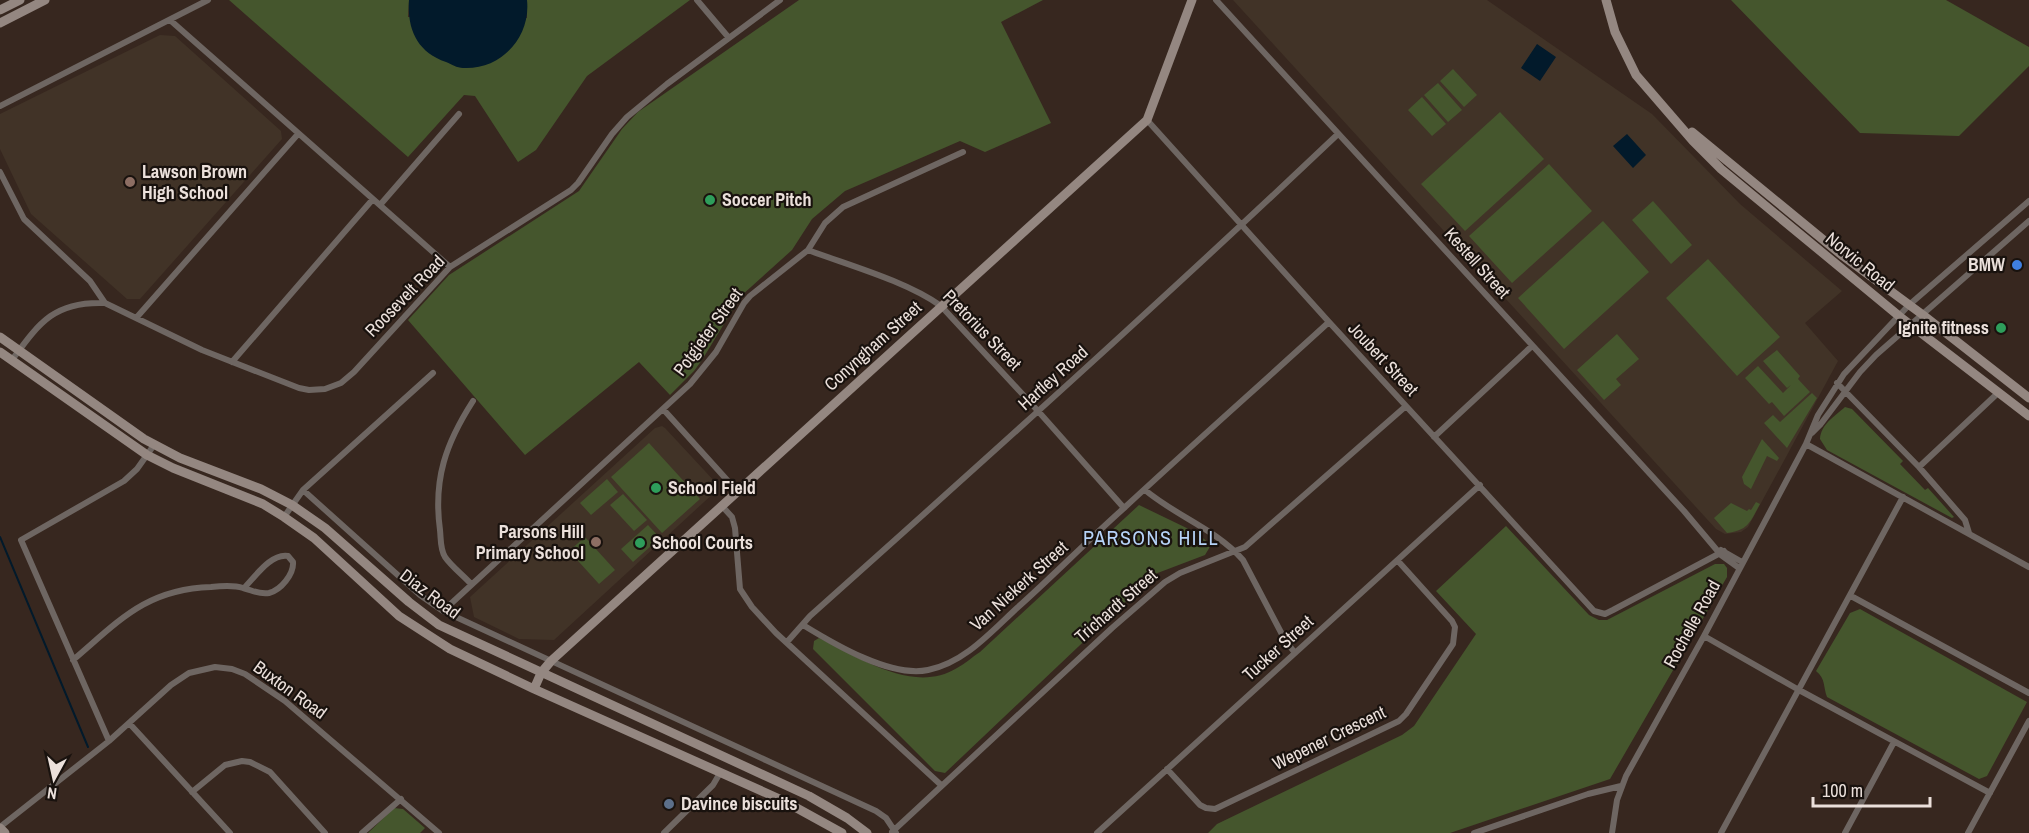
<svg xmlns="http://www.w3.org/2000/svg" width="2029" height="833" viewBox="0 0 2029 833" font-family="'Archivo Narrow',sans-serif">
<rect width="100%" height="100%" fill="#37271f"/>
<path fill="#413327" d="M1233,0h254l165,114 88,90 102,87 -37,32 33,38 -90,166 -7,5 -16,2 -9,-5z
M160,35l15,1 106,95 1,8 -142,160h-13l-96,-85 -31,-65v-35z
M662,426l3,2 52,56 -1,7 -162,149 -35,-1 -45,-22 -4,-20 185,-169z"/>
<path fill="#45562d" d="M229,0h180l-1,17 119,1v-18h163l-103,76 -51,74 -18,12 -43,-66 -11,-1 -56,62z
M799,0h244l-42,22 50,101 -66,29 -25,-11 -115,50 -33,28 -20,31 -51,46 -39,64 -8,11 -24,24 -31,-33 -114,93 -117,-135 41,-45 130,-84 43,-62 16,-17z
M1731,0h215l83,47v19l-70,70 -99,-3z
M1453,69l24,26 -13,12 -24,-26z
M1438,83l24,27 -14,12 -24,-27z
M1422,97l24,27 -14,12 -24,-26z
M1500,112l44,47 -79,72 -44,-47z
M1549,164l43,47 -80,72 -43,-47z
M1653,201l39,44 -21,19 -39,-44z
M1603,221l46,51 -85,77 -46,-51z
M1708,259l72,78 -43,39 -71,-78z
M1617,334l22,25 -23,20 5,6 -17,15 -27,-30z
M1777,350l23,26 -2,3 12,13 -26,24 -12,-14 -3,2 -24,-26 13,-12 25,27 8,-8 -4,3 -24,-27z
M1812,393l5,5 -30,50 -23,-25 9,-8 7,7z
M1845,407l7,2 51,52 -3,3 25,26 3,-2 26,29 -2,1 -125,-68 -7,-11c1,-15 15,-23 25,-32z
M1762,439l17,19 -2,3 -10,-5 -16,33 -7,-5 -2,-7z
M649,443l51,56 -38,34 -51,-56z
M607,479l11,13 -27,23 -11,-12z
M623,494l24,26 -13,11 -24,-26z
M1756,502l4,2c-10,18 -11,26 -33,29l-13,-15 17,-15 16,8 2,-2 2,1z
M1139,505l58,28 14,12 -6,10 -50,19 -210,199 -10,-2 -122,-122 1,-8 5,-3c40,19 94,57 138,30 8,-4 15,-11 23,-16z
M648,525l12,13 -27,24 -12,-13z
M1506,526l83,89 10,5h8l108,-56h9l3,4v9l-117,202 -160,54h-242l9,-9 185,-89 12,-9 62,-92 -40,-43z
M585,537l30,33 -16,14 -30,-33z
M1860,609l167,93 -40,74 -8,3 -152,-82c-4,-10 -1,-18 -11,-26l34,-58z
M394,808l9,1 22,19 -5,5h-52z"/>
<path fill="#021a2b" d="M409,0h118c4,37 -26,70 -64,68 -6,0 -12,-4 -17,-6 -29,-10 -39,-33 -37,-62z
M1537,44l19,13 -16,24 -19,-13z
M1627,134l19,21 -13,13 -20,-22z"/>
<g fill="none" stroke-linecap="round" stroke-linejoin="round">
<path stroke="#021a2b" stroke-width="2" d="M0,537l88,210"/>
<path stroke="#6e6662" stroke-width="6" d="M697,0l32,38
M1216,0l468,511 37,44 18,13
M170,20l280,247
M0,106l208,-106
M1147,120l182,202 265,289 11,3 8,-4 111,-59
M0,172l24,47 66,62 15,22
M380,205l79,-91
M808,250c40,15 98,31 133,56l97,105 86,97
M137,317l161,-183
M12,360c27,-37 42,-59 93,-57l97,47 97,38 10,2 16,-1 16,-6 13,-11 96,-105 121,-77 7,-7 34,-49 15,-17 40,-33 113,-84
M232,362l141,-163
M1837,383l82,84 46,53 4,13
M663,409l74,82
M1812,433l8,-8 40,-53 16,-17 153,-134
M1434,437l98,-91
M1806,444l223,123
M1919,467l80,-75
M303,490l117,105 23,16 433,200 10,7 10,15
M1145,490c31,26 72,40 98,70l42,80 10,13
M721,505l11,12 3,11 5,61 12,18 24,26 165,152
M284,517l19,-27 130,-117
M1721,550l21,12
M471,584c-8,-9 -19,-17 -26,-27 -5,-8 -4,-18 -5,-27 -7,-51 6,-87 33,-129
M1851,596l178,97
M443,611l247,-227 26,-32 28,-49 6,-7 58,-46 17,-27 18,-16 120,-55
M803,625c31,19 88,53 125,45 36,-7 63,-38 89,-62 36,-32 70,-67 106,-99 68,-63 137,-124 206,-187
M1704,636l95,54 191,103
M787,642l23,-26c178,-159 355,-318 528,-482
M73,660c46,-39 73,-71 138,-73 10,-1 23,-2 32,1 9,2 16,7 26,5 12,-3 25,-19 24,-31l-5,-6c-17,-3 -33,21 -44,32
M129,723l101,110
M109,741l-88,-201 103,-59 13,-12 17,-24
M1167,769l33,36 6,3 9,1 184,-88 7,-7 47,-70 2,-17 -3,-6 -54,-60
M192,792l33,-27 17,-4 8,1 20,10 55,61
M0,827l109,-86 62,-56 18,-12 26,-6 17,2 13,5 40,27 154,132
M892,832l220,-204 53,-46 15,-9 65,-26 161,-141
M362,833l39,-34
M664,833l49,-48 7,-12
M1097,833l383,-348
M1474,833l114,-39 33,-8
M1612,833l5,-33 9,-24 78,-140 102,-192 12,-29 26,-41 65,-69 120,-104
M1721,833l182,-336
M1845,833l49,-91
M1968,833l61,-112"/>
<path stroke="#948781" stroke-width="9" d="M1606,0l9,32 21,43 57,66 28,28 178,147 130,100
M0,10l20,-10
M0,23l45,-23
M1692,132l151,124 80,59 106,83
M0,337l144,102 36,19 81,31 31,16 33,23 84,74 30,23 370,171 38,22 20,15
M0,352l147,103 26,13 90,36 21,13 30,21 85,78 51,33 84,40 250,112 58,32
M534,689l7,-16 10,-12 596,-541 45,-120
M0,828l5,5"/>
</g>
<g fill="#8d6e63" stroke="#19120e" stroke-width="2">
<circle cx="130" cy="182" r="6"/>
<circle cx="596" cy="542" r="6"/>
</g>
<g fill="#2e9e5b" stroke="#19120e" stroke-width="2">
<circle cx="710" cy="200" r="6"/>
<circle cx="2001" cy="328" r="6"/>
<circle cx="656" cy="488" r="6"/>
<circle cx="640" cy="543" r="6"/>
</g>
<circle fill="#3f7fe0" stroke="#19120e" stroke-width="2" cx="2017" cy="265" r="6"/>
<circle fill="#5c6f8a" stroke="#19120e" stroke-width="2" cx="669" cy="804" r="6"/>
<g text-anchor="middle" stroke-width="4.5" stroke-linejoin="round" paint-order="stroke">
<g font-size="18" font-weight="bold" fill="#ebe0db" stroke="#19120e" text-anchor="start">
<text x="142" y="178">Lawson Brown<tspan x="142" dy="21">High School</tspan></text>
<text x="722" y="206">Soccer Pitch</text>
<text x="2005" y="271" text-anchor="end">BMW</text>
<text x="1989" y="334" text-anchor="end">Ignite fitness</text>
<text x="668" y="494">School Field</text>
<text x="584" y="538" text-anchor="end">Parsons Hill<tspan x="584" dy="21">Primary School</tspan></text>
<text x="652" y="549">School Courts</text>
<text x="681" y="810">Davince biscuits</text>
</g>
<g font-size="18" fill="#ebe0db" stroke="#19120e">
<text transform="translate(1860 262) rotate(39)" y="6">Norvic Road</text>
<text transform="translate(1477 263) rotate(48)" y="6">Kestell Street</text>
<text transform="translate(405 296) rotate(-46)" y="6">Roosevelt Road</text>
<text transform="translate(982 330) rotate(46)" y="6">Pretorius Street</text>
<text transform="translate(708 332) rotate(-54)" y="6">Potgieter Street</text>
<text transform="translate(873 346) rotate(-42)" y="6">Conyngham Street</text>
<text transform="translate(1383 359) rotate(47)" y="6">Joubert Street</text>
<text transform="translate(1053 378) rotate(-42)" y="6">Hartley Road</text>
<text transform="translate(1019 586) rotate(-42)" y="6">Van Niekerk Street</text>
<text transform="translate(430 594) rotate(37)" y="6">Diaz Road</text>
<text transform="translate(1116 606) rotate(-41)" y="6">Trichardt Street</text>
<text transform="translate(1692 624) rotate(-61)" y="6">Rochelle Road</text>
<text transform="translate(1278 648) rotate(-42)" y="6">Tucker Street</text>
<text transform="translate(290 690) rotate(36)" y="6">Buxton Road</text>
<text transform="translate(1329 738) rotate(-26)" y="6">Wepener Crescent</text>
</g>
<g font-size="20" letter-spacing="1.5" fill="#b6d3f8" stroke="#19120e">
<text x="1151" y="545">PARSONS HILL</text>
</g>
</g>
<g transform="translate(54 779) rotate(188)" stroke="#19120e" stroke-width="4.5" paint-order="stroke">
<path d="M0-4.5L10 22L0 15L-10 22Z" fill="#ebe0db"/>
<text y="-9" font-size="16" font-weight="bold" text-anchor="middle" fill="#ebe0db">N</text>
</g>
<path d="M1813 797v9h117v-9" fill="none" stroke="#ebe0db" stroke-width="3"/>
<text x="1822" y="797" font-size="18" fill="#ebe0db" stroke="#19120e" stroke-width="4.5" paint-order="stroke">100 m</text>
</svg>
